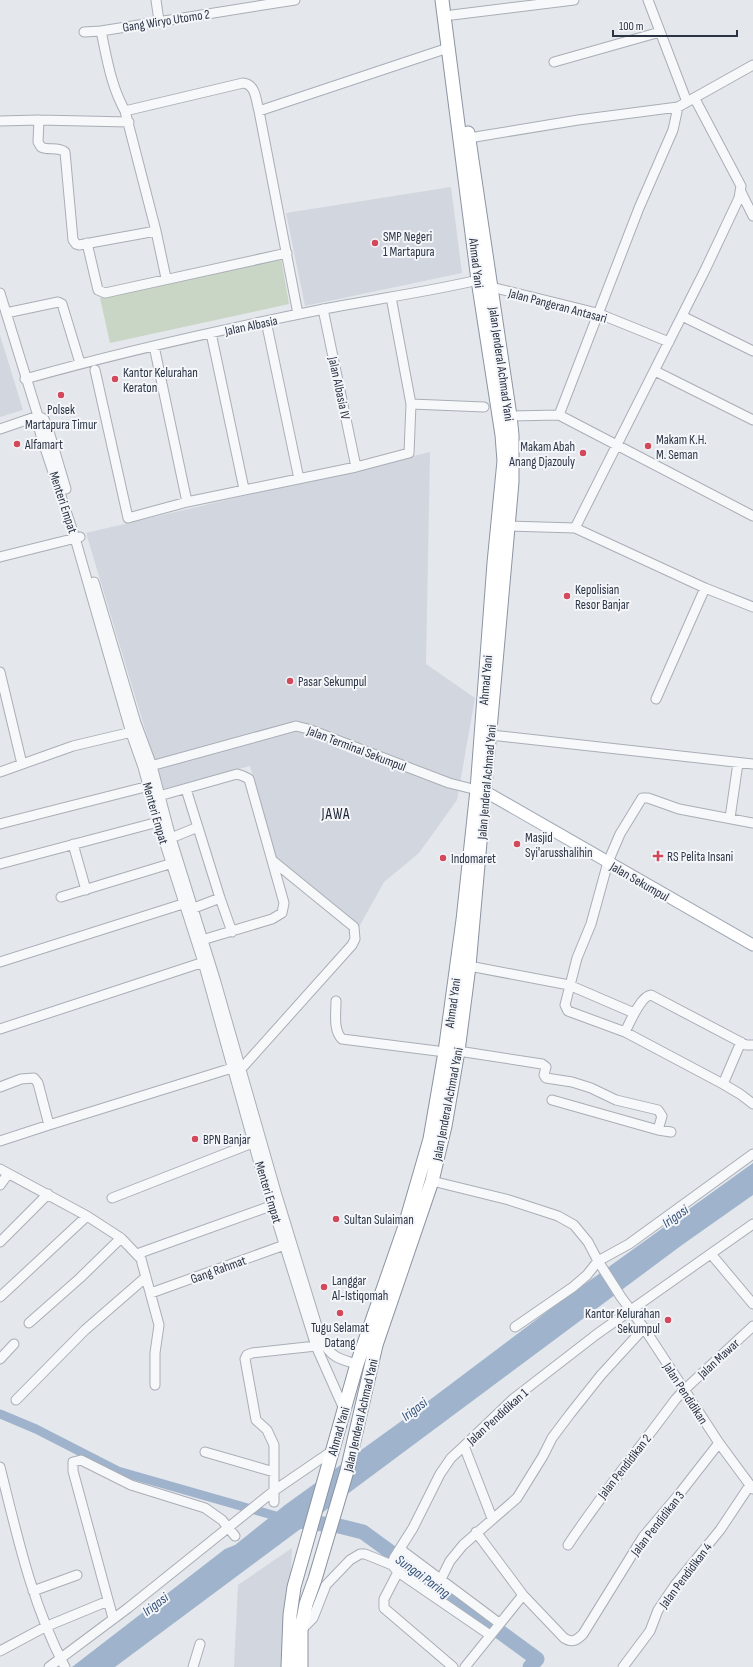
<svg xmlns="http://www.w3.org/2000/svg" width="753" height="1667" viewBox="0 0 753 1667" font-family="'Sofia Sans Condensed',sans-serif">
<rect width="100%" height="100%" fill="#e4e7ec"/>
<path fill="#d2d6de" d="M451,187l11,86 -157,33 -19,-93z
M0,335l23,75 -23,7z
M430,452l-4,212 49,34 -18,102 -38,53 -35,29 -25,45 -84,-69 -25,-92 -87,23 -77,-256z
M292,1548l-6,119h-52l4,-82z"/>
<path fill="#c9d6c5" d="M281,258l8,46 -179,39 -10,-45z"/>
<path fill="#9fb4cc" d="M753,1163v32l-71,50 -567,422h-43l153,-118 10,-4 50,-40 122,-88 146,-110z"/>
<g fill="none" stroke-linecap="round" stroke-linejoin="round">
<path stroke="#9fb4cc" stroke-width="9" d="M0,1414l36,15 82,42 165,47"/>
<path stroke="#9fb4cc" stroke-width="15" d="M299,1521l40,5 24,6 174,127 -7,8"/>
<g stroke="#a9aeb7" stroke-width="11">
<path id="minor" d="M156,0l3,21
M648,0l39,102
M452,15l122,-15
M101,31c6,28 10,55 24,80
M84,32l17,-1 194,-31
M554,62l106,-30
M678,107l-5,23 -34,78 -80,207 194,101
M259,111l189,-63
M39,120l-1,22 3,5c8,4 16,-1 24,5l8,88 3,4 3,1 77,-14
M0,121l39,-1 90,2
M469,138l109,-18 100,-13 75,-42
M741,192l12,24
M87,243l11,47 7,3 182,-40
M166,278l-10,-47 -31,-120 118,-28c13,1 13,18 16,28l39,203
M491,287l106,26 72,29
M0,293l38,123v8l3,12 34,102 56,195 12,34 15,55 45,140 57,205 56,179 28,63
M323,309l33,158
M6,313l52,-11 4,2 18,59
M682,316l71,35
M266,321l33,158
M211,333l33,156
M154,346l33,156
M95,370l33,148 59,-16 169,-35 53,-14 2,-49 -20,-107
M655,371l98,49
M25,379c99,-28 199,-50 299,-70 51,-10 103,-17 154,-29
M411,404l73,3
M38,416l6,3 4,9 18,61
M510,416l49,-1
M0,429l38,-13
M508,526l67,2 130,60 48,19
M575,528l131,-260 33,-70 2,-12 -46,-87
M0,557l80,-20
M94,582l42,141 16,43 19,72 44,141 61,213 45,147c10,18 17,20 36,25
M0,672l22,92
M656,699l49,-111
M491,735l262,29
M147,767l149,-41 12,3 141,54 32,8
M0,772l73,-26 63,-15
M186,789l34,109 12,34
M159,796l78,-22 6,2 6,3 35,124 -2,10 -10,6 -70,21
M730,818l8,-55
M753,823l-74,-14 -31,-11h-6l-22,36 -12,28 -17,62 -14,34 -12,47 3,6 57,21 98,52 17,10 13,10
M0,824l153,-39
M171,838l27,-11
M73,844l13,46
M0,864l158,-42
M61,897l115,-35
M194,908l26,-10
M0,962l189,-60
M469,966l100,19 65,28
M336,1001c0,12 -3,29 6,38l103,13
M0,1029l207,-68
M625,1032c5,-10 16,-36 26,-37l95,50h7
M458,1051l84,13 4,3 -2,8 2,3 26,4 19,6 25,12 42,10 4,6 -4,14
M723,1084l18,-42
M0,1087l21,-8 13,-1 4,5 11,42
M552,1100l106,30 13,2
M0,1141l49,-16 183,-57 9,1 111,-124 3,-6 -1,-12 -81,-66
M0,1169l87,47 34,22 20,21 18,66 -4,28v32
M432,1181l77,19 49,16 16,9 14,17 10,19 23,36 23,31 75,115 34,46
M0,1185l8,-11
M112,1198l138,-54 10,-3
M0,1242l48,-48
M137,1254l142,-51
M711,1254l42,50
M151,1293l139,-50
M0,1297l87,-81
M29,1323l51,-45 41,-40
M515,1327l58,-40 14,-12 11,-14 31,-17 124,-90
M0,1359l14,-15
M16,1400l69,-70 61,-53
M464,1446l28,72
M205,1452l69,20
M0,1467c17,68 32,138 65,200
M274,1502v-57l-7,-15 -11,-10 -11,-61 2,-4 5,-2 64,-7
M476,1532l47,63 41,43c8,5 12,3 19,-4l60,-97 37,-44 39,-50
M568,1545c33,-50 71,-96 107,-145l9,-10 69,-64
M400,1549l99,74
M392,1565l6,7 -14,27v9l69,59
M398,1572l92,63
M441,1579l9,-18 13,-16 54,-47 26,-42 9,-18 18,-24 31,-39 43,-47
M33,1591l44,-16
M113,1618l-40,-147v-9l8,-2 50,25 74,23 17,12 13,16
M301,1630l12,-12 13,-33 24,-25 10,-6h5l27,11 2,-7 19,-30 27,-54 11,-16 13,-12 49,-47 84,-65 156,-110
M0,1651l45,-24 63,-26
M49,1667l79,-59 147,-118 57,-39
M193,1667l7,-23
M465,1667l58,-72
M623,1667l27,-36 8,-21 17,-25 45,-55 30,-45"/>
</g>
<g stroke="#a3abb8" stroke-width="13">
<path id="major" d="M486,792l267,153"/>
</g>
<g stroke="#8b94a3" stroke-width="15">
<path id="highway" d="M288,1667l2,-52 4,-28 63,-223 46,-132 27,-93 15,-87 18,-132 14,-130 17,-227 10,-102 -2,-26 -24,-155 -36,-280
M301,1667v-37l5,-26 9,-25 32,-108 29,-126 56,-164 13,-55 13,-75 11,-85 43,-484v-47l-2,-19 -42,-283"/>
</g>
<use href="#minor" stroke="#f7f8fa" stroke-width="9"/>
<use href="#major" stroke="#fff" stroke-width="11"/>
<use href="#highway" stroke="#fff" stroke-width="13"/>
</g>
<g fill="#d1495b" stroke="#f4f6f9" stroke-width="1.5">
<circle cx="375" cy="243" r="4"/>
<circle cx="115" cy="379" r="4"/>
<circle cx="61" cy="395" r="4"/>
<circle cx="17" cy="444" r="4"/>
<circle cx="648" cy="446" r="4"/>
<circle cx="583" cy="453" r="4"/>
<circle cx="567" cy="596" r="4"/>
<circle cx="290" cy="681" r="4"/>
<circle cx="517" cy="844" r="4"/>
<path d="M656 850h4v4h4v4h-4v4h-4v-4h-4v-4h4z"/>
<circle cx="443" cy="858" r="4"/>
<circle cx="195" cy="1139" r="4"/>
<circle cx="336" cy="1219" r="4"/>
<circle cx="324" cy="1287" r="4"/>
<circle cx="340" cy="1313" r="4"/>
<circle cx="668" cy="1320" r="4"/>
</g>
<g text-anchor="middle" stroke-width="4" stroke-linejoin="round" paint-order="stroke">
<g font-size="13" fill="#2b3445" stroke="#f4f6f9">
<text transform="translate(166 20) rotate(-9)" y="5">Gang Wiryo Utomo 2</text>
<text transform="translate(477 263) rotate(83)" y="5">Ahmad Yani</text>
<text transform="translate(558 305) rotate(15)" y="5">Jalan Pangeran Antasari</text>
<text transform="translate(251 325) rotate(-12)" y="5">Jalan Albasia</text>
<text transform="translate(502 364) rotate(82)" y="5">Jalan Jenderal Achmad Yani</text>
<text transform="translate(340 388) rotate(78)" y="5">Jalan Albasia IV</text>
<text transform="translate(64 502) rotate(72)" y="5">Menteri Empat</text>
<text transform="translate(485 680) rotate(-85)" y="5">Ahmad Yani</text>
<text transform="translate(357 748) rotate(21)" y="5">Jalan Terminal Sekumpul</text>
<text transform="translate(486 782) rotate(-85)" y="5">Jalan Jenderal Achmad Yani</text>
<text transform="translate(156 813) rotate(74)" y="5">Menteri Empat</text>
<text transform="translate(640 881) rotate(30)" y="5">Jalan Sekumpul</text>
<text transform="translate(452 1003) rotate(-82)" y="5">Ahmad Yani</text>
<text transform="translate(447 1104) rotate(-79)" y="5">Jalan Jenderal Achmad Yani</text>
<text transform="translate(269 1192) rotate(73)" y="5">Menteri Empat</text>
<text transform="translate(218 1269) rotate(-20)" y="5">Gang Rahmat</text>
<text transform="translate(718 1358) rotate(-43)" y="5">Jalan Mawar</text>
<text transform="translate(686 1393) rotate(57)" y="5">Jalan Pendidikan</text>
<text transform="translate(360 1415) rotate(-77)" y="5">Jalan Jenderal Achmad Yani</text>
<text transform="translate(497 1416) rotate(-42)" y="5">Jalan Pendidikan 1</text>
<text transform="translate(338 1431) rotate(-74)" y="5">Ahmad Yani</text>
<text transform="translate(624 1466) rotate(-52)" y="5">Jalan Pendidikan 2</text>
<text transform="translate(657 1523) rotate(-52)" y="5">Jalan Pendidikan 3</text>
<text transform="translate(685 1575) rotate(-53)" y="5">Jalan Pendidikan 4</text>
</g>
<g font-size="13" fill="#2b3445" stroke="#f4f6f9" text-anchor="start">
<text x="383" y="241">SMP Negeri<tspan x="383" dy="15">1 Martapura</tspan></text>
<text x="123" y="377">Kantor Kelurahan<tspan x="123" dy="15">Keraton</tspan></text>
<text x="61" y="414" text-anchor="middle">Polsek<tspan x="61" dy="15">Martapura Timur</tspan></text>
<text x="656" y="444">Makam K.H.<tspan x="656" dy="15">M. Seman</tspan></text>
<text x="25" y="449">Alfamart</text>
<text x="575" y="451" text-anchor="end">Makam Abah<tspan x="575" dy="15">Anang Djazouly</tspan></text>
<text x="575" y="594">Kepolisian<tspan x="575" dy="15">Resor Banjar</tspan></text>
<text x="298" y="686">Pasar Sekumpul</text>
<text x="525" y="842">Masjid<tspan x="525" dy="15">Syi'arusshalihin</tspan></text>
<text x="667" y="861">RS Pelita Insani</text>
<text x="451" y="863">Indomaret</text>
<text x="203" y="1144">BPN Banjar</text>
<text x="344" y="1224">Sultan Sulaiman</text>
<text x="332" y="1285">Langgar<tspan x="332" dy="15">Al-Istiqomah</tspan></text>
<text x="660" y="1318" text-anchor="end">Kantor Kelurahan<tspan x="660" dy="15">Sekumpul</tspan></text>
<text x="340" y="1332" text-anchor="middle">Tugu Selamat<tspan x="340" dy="15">Datang</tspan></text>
</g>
<g font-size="14" font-style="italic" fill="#34527a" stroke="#f4f6f9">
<text transform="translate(675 1216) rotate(-35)" y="5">Irigasi</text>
<text transform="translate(414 1409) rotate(-37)" y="5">Irigasi</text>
<text transform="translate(423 1576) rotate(36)" y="5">Sungai Paring</text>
<text transform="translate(155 1604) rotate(-37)" y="5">Irigasi</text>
</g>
<g font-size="15" letter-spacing="1" fill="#1d2536" stroke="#f4f6f9">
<text x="336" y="819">JAWA</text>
</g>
</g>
<path d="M613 30v6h124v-6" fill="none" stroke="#2b3445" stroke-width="2"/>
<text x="619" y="30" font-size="12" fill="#2b3445" stroke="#f4f6f9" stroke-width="3" paint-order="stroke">100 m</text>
</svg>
